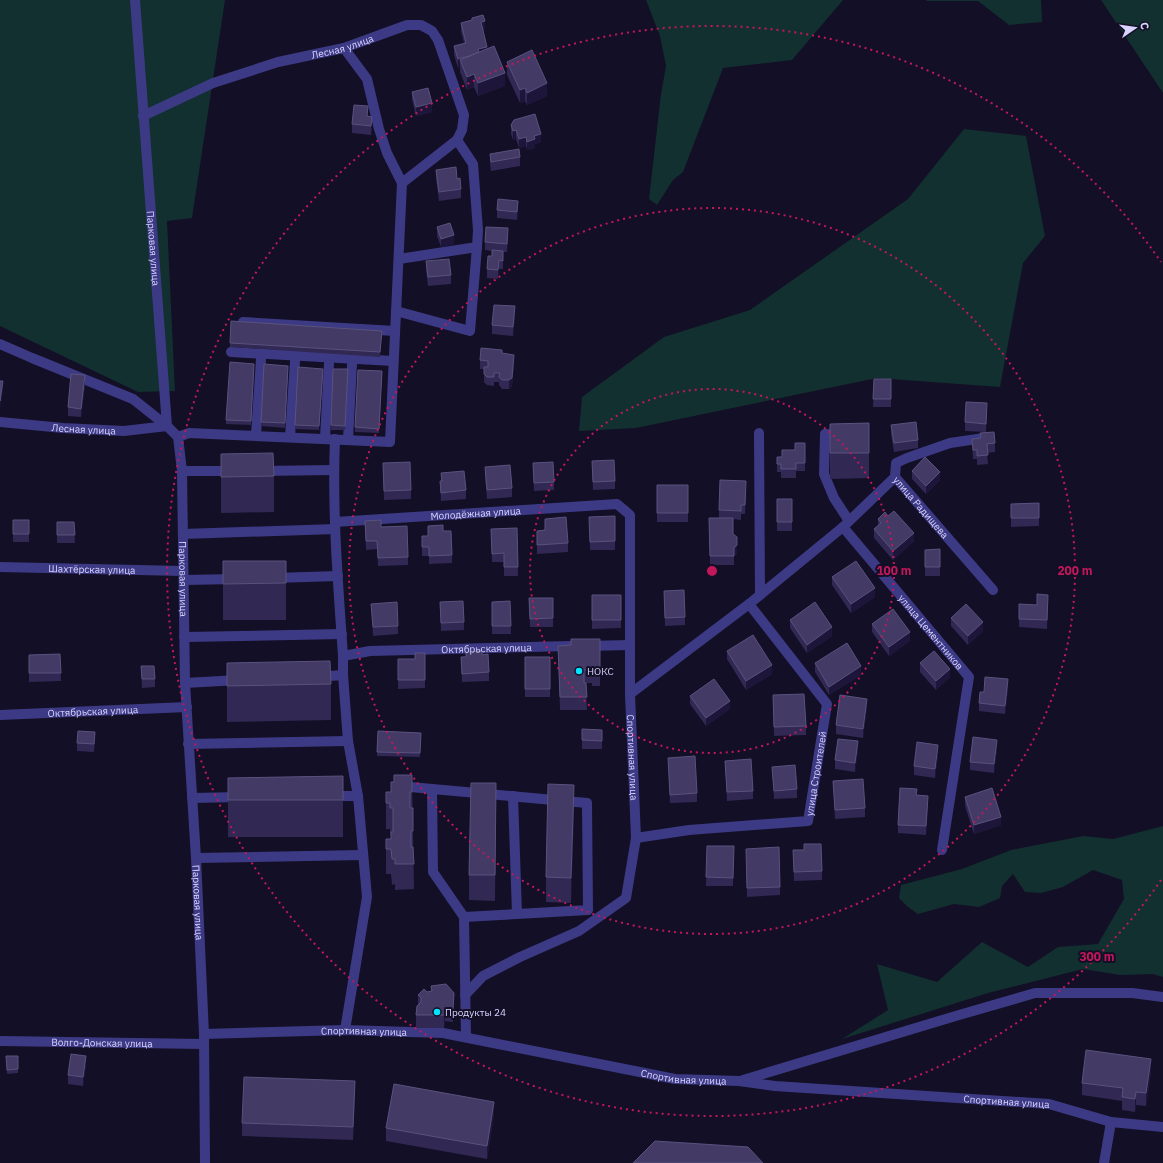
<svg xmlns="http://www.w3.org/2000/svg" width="1163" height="1163" viewBox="0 0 1163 1163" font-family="'IBM Plex Sans',sans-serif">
<rect width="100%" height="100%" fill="#130f26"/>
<path fill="#12302f" d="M0,0h225l-33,218 -25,3 8,170 -37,1 -138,-66z
M646,0h197l-51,60 -69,8 -40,104 -10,8 -16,25 -8,-6 12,-105 5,-28 -6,-30z
M926,0h115l1,22 -33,3 -31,-24h-51z
M1101,0h62v93z
M964,129l62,7 19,100 -22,27 -23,124 -123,-9 -241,50 -57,3 3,-34 82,-60 86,-27 158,-111z
M1163,826v151l-10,-3 -33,1 -37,-6 -95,24 -146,46 46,-29 -11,-46 60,18 45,-40 46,25 30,-20 40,-3 26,-45 -2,-19 -29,-10 -30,17 -22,6 -16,-1 -12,-18 -11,12 -2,12 -21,9 -25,-3 -36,10 -10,-7 -9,-9 2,-13 61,-16 49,-19 72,-14 30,3z"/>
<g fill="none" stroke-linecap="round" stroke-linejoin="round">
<g stroke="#3d3a85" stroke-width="10">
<path id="s1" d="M135,0l32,426 11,11 4,34 3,212 11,175 8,176 1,129"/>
<path d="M344,48l23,31 12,50 8,24 15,30"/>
<path id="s2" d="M143,116l70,-33 25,-8 40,-13 66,-14 63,-23h14l11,6 6,9 26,75 -2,15 -5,10 -55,43 -12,259 -201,-9 -11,4"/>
<path d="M399,259l78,-12 1,-17 -5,-66 -16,-24"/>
<path d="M396,311l74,20 7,-84"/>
<path d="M243,322l152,9"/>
<path d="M0,344l32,14 101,41 34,27"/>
<path d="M231,352l162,9"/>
<path id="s3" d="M0,422l63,6 61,3 43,-5"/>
<path d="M759,433l1,162"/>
<path d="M256,435l5,-76"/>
<path d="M844,435l-19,-1 -1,40 10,24 15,23"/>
<path d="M290,437l5,-76"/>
<path d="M325,438l4,-75"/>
<path id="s4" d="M984,438l-34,5 -43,15 -11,5 -1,14 98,113"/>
<path d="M335,439c-3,72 3,144 8,217v19l5,66 10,55 9,101 -22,133"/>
<path d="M348,440l4,-76"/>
<path d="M182,471h52"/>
<path d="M260,471l74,-1"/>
<path id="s5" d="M335,522l282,-18 13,11v179l6,144 -10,60 -47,33 -59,26 -37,19 -18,19"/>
<path id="s6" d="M843,527l126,150 -27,173"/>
<path d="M183,534l152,-5"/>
<path id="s7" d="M0,567l183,4"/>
<path d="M274,578l64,-2"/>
<path d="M184,580l52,-1"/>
<path d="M184,637l158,-3"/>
<path d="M587,646l43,-1"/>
<path id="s8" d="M343,656l27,-5 201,-5"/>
<path d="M317,677l26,-2"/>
<path d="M185,683l54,-3"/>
<path d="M630,694l119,-90 94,-77 52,-50"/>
<path id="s9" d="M0,715l187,-8"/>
<path d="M188,744l160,-3"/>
<path d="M399,786l188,17 1,107 -124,7 2,120"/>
<path d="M432,789l1,83 31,45"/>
<path d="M330,796h28"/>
<path d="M513,796l4,118"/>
<path d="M192,798l48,-1"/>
<path id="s10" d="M636,838l53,-8 119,-9 19,-117 -78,-100"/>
<path d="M196,858l167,-3"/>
<path id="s11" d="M204,1034l141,-4 98,3 232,46 64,2 36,5 274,18 62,18 52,5"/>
<path id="s12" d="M0,1041l204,3"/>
<path d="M743,1080l216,-65 76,-22h97l31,4"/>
<path d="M1104,1163l7,-41"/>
</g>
</g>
<path fill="#312854" d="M472,18l13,12h-2l4,19 18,37 -27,10 -4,-9 -7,3 -7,-18v-5l-2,1 -4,-13v-9l10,-3 -3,-11v-9l11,-3z
M507,62l40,34 -20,9 -2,-4 -5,2 -13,-28z
M412,92l20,20 -16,4 -4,-16z
M368,116l4,9 -1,10 -19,-2v-9z
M511,125l30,17 -6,2v4l-8,2 -1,-4 -7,2 -3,-9 -3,1 -2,-6z
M490,154l30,3v9l-29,5 -1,-8z
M436,170l21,9 4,10v9l-22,3 -3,-23z
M518,209l-1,11 -20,-2v-8z
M437,227l17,17 -13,3 -4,-11z
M508,237l-1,15h-4v17h-4l-1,10 -11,-1v-9l5,-13v-5l-7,-1v-8z
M426,261l25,14v9l-23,2 -2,-16z
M515,315l-2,21 -21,-2v-9z
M382,331l-2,26 -150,-10v-4z
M502,353l12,10 -2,23 -3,3h-7l-3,-4v-3h-5v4l-7,-1 -3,-3v-13h-4v-9z
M254,368l-3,57 -25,-1v-4z
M333,369h15l-3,61h-14z
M288,370l-3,58 -24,-2v-4z
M382,371l-3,62 -24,-1v-5z
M323,373l-4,57 -24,-1v-4z
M874,379h17v28h-18z
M85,384l-4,33 -13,-1v-9z
M987,412l-1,20 -21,-1v-9z
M869,423v55l-39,1v-55z
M891,425l27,15v8l-24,4 -3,-18z
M980,433l15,10v9l-8,1 1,11 -11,1v-6h-4l-1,-20 8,-1z
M805,443v28h-9v7h-15v-6h-4v-15h5l13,-7z
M221,454l53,22v36l-53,1z
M592,461l23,20v8l-22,1z
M383,463l28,27v9l-27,1z
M533,463l21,19v8l-20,1z
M485,467l27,21v9l-25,2 -2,-23z
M912,471l28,9 -14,14 -14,-15z
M441,473l25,17v9l-25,2 -1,-20h1z
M657,485h31v37h-31z
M746,490l-1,24h-4v6l-8,-1v15l4,19 -3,3v9h-24l-1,-47h10v-8z
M777,499h15v32h-15z
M1039,503v23l-28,1v-23z
M615,516v34h-25l-1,-33z
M888,516l26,25 -21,19 -19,-22v-9l4,-3v-7z
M545,519l23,24v9l-31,2v-23l8,-1z
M13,520h16v22h-16z
M365,521l16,6 27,30v8l-30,1 -1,-17 -11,1z
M57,522h17l1,21h-18z
M517,528l1,48h-14v-14h-12l-1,-33z
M443,531l9,24v8l-23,1v-8h-7v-20h6z
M940,549v27h-15v-26z
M223,561h63v59h-63z
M832,577l43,20 -24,16 -19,-28z
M664,591l21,26v8l-20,1z
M592,595h29v33l-29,1z
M529,598h24v29h-23z
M510,601l1,33h-19v-32z
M440,602l24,20v8l-23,1z
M1048,603l-1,26 -28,-2v-8l18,-14z
M371,604l27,22v8l-25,2z
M951,618l32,13 -15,14 -17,-19z
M790,620l42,16 -25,17 -17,-25z
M872,624l38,17 -21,15 -17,-24z
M571,645l29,28v13h-8v-3h-6l1,27h-27l-2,-64z
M727,651l45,23 -26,16 -19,-31z
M425,653v35l-27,1v-30h17z
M60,654l1,27 -32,1v-27z
M482,655l7,17v9l-27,1 -1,-25z
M525,657h25v40h-25z
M227,663l104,21v36l-104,2z
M815,663l46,12 -32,20 -14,-23z
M920,663l30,14 -14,13 -16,-18z
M141,666l14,13v8l-13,1z
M1008,688l-3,26 -26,-3v-8z
M773,695l33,31v9l-32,1z
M690,696l40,13 -24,17 -16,-22z
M867,707l-4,31 -27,-4v-9z
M582,729l20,1v19h-20z
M378,731l43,2 -1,24 -43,-1z
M95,740l-1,12 -17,-1v-8z
M997,748l-3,25 -24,-3v-8z
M858,750l-3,22 -20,-3v-9z
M938,754l-3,24 -21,-3v-9z
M668,758l29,35v9l-27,1z
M725,761l28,30v8l-26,2z
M772,767l25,22v9l-23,1z
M412,775l2,114 -19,1v-6l-3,1 -1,-11h-5v-35h5v-5h-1v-5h-4v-37h5l3,-10z
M343,776v61h-115v-59z
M833,781l32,27v9l-30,2z
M917,795l11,9 -2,31 -28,-2v-8z
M965,797l36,28 -27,9 -9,-28z
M496,809l-1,92 -26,-1v-25z
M574,810l-3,93 -25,-1v-25z
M707,846h27l-1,40h-27z
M746,849l34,38v8l-33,2z
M793,850h11l18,21v9l-28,1z
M431,986l23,20 -1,16 -8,-1 -1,7h-28v-13l2,-11v-9l13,-4z
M6,1056h12v17l-11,1z
M86,1065l-3,21 -15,-2v-9z
M1151,1072l-5,34 -10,-1 -1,7 -13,-2v-9l-40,-6v-12z
M355,1094l-2,46 -111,-4v-13z
M494,1115l-7,44 -101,-18v-13z"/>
<path fill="#1d163a" d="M485,21v9l-4,1v-9z
M487,47v8l-27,5v7l-2,1v-9l20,-10z
M505,73v13l-27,10v-13z
M474,74v13l-7,3v-13z
M547,83v13l-20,9v-12z
M525,88v13l-5,2v-13z
M432,103v9l-16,4v-9z
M372,117v8l-1,10v-9z
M516,130v9l-3,1v-9z
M541,134v8l-6,2v4l-8,2v-8l7,-6z
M526,137v9l-7,2v-9z
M518,201v8l-1,11v-8z
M508,228v9l-1,15v-8z
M454,235v9l-13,3v-8z
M499,260v9l-1,10v-9z
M515,306v9l-2,21v-9z
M514,355v8l-2,23 -3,3v-9z
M85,375v9l-4,33v-8z
M3,381v9l-3,20v-9z
M987,403v9l-1,20v-8z
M940,472v8l-14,14v-8z
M914,533v8l-21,19v-9z
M737,545v8l-3,3v-8z
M875,588v9l-24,16v-9z
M983,622v9l-15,14v-9z
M832,627v9l-25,17v-8z
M910,632v9l-21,15v-9z
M772,665v9l-26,16v-9z
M861,666v9l-32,20v-8z
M950,669v8l-14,13v-9z
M1008,679v9l-3,26v-8z
M867,699v8l-4,31v-9z
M730,701v8l-24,17v-8z
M997,740v8l-3,25v-9z
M858,741v9l-3,22v-9z
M938,745v9l-3,24v-9z
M496,783v26l-1,92v-26z
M574,785v25l-3,93v-25z
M928,796v8l-2,31v-9z
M1001,817v8l-27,9v-9z
M454,993v13l-1,16v-13z
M445,1008v13l-1,7v-13z
M86,1056v9l-3,21v-9z
M1151,1059v13l-5,34v-13z
M355,1081v13l-2,46v-13z
M1136,1092v13l-1,7v-13z
M494,1102v13l-7,44v-13z"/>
<path fill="#433a66" stroke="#5a527e" d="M483,15l2,6 -4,1 6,25 -9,2 1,3 -10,4 -11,3 -4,-13 12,-3 -5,-20 11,-3v-2z
M494,46l11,27 -27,10 -4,-9 -7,3 -7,-17z
M532,50l15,33 -20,10 -2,-5 -5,2 -13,-28z
M428,88l4,15 -16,4 -4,-15z
M354,105l14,1 -1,10 5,1 -1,9 -19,-2z
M535,114l6,20 -7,2 1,3 -8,3 -1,-5 -7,2 -3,-9 -3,1 -2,-6 3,-5z
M519,149l1,8 -29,5 -1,-8z
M456,167l1,12 3,-1 1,11 -22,3 -3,-22z
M498,199l20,2 -1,11 -20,-2z
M450,223l4,12 -13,4 -4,-12z
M486,227l22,1 -1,16 -22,-2z
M492,250l11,1v10l-4,-1 -1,10 -11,-1 1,-13h4z
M449,259l2,16 -23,2 -2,-16z
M494,305l21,1 -2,21 -21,-2z
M231,321l151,10 -2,21 -150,-9z
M481,348l21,2v3l12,2 -2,23 -3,2h-7l-3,-3 1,-4h-6v4h-7l-3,-3v-7h4v-6l-8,-1z
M230,362l24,2 -3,57 -25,-1z
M264,364l24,2 -3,57 -24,-1z
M298,367l25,2 -4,57 -24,-1z
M333,369h15l-3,57 -14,-1z
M358,370l24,1 -3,58 -24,-2z
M71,374l14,1 -4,34 -13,-2z
M874,379h17v20h-18z
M0,381h3l-3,20z
M966,402l21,1 -1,21 -21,-2z
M916,422l2,18 -24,3 -3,-18z
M869,423v30h-39v-29z
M994,432l1,11 -8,1 1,11 -11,1v-6h-4l-1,-11 9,-1 -1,-5z
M795,443h10v20h-9v6h-15v-5h-4v-7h5v-7h13z
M273,453l1,23 -53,1v-23z
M925,457l15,15 -14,14 -14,-15z
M614,460l1,21 -22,1 -1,-21z
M410,462l1,28 -27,1 -1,-28z
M553,462l1,20 -20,1 -1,-20z
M510,465l2,23 -25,2 -2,-23z
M464,471l2,19 -25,3 -1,-12h2l-1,-8z
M720,480l26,1 -1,24h-4v6l-22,-1z
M657,485h31v28h-31z
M777,499h15v23h-15z
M1039,503v15h-28v-14z
M894,511l20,22 -21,18 -19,-22 7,-6 -3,-4 7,-7 3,4z
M615,516v25l-25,1 -1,-25z
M566,517l2,26 -31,2v-14l8,-1v-11z
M709,518h24v16l4,3v8l-3,3v8h-24z
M13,520h16v14h-16z
M381,520v7l26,-1 1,31 -30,1 -1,-17h-11l-1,-20z
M57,522h17l1,13h-18z
M443,525v6h8l1,24 -23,1v-9h-7v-11h6v-10z
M517,528l1,39h-14v-14l-12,1 -1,-25z
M940,549v18h-15v-17z
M223,561h63v22l-63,1z
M856,561l19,27 -24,16 -19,-27z
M684,590l1,27 -20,1 -1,-27z
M1037,594l11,1 -1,25 -28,-1v-15l18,1z
M592,595h29v25h-29z
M529,598h24v20l-23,1z
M463,601l1,21 -23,1 -1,-21z
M510,601l1,25h-19v-24z
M397,602l1,24 -25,1 -2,-23z
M815,602l17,25 -25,18 -17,-25z
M966,604l17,18 -15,14 -17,-18z
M893,609l17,23 -21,15 -17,-23z
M753,635l19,30 -26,16 -19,-30z
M571,639h29v34h-8v-3h-8v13h2l1,14h-27l-2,-51 13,-1z
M847,643l14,23 -32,21 -14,-24z
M482,651v4l6,-1 1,18 -27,2 -1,-17h5v-5z
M934,651l16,18 -14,12 -16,-18z
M415,653h10v27h-27v-21h17z
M60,654l1,19h-32v-18z
M525,657h25v32h-25z
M330,661l1,23 -104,2v-23z
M141,666h13l1,13h-13z
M985,677l23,2 -3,27 -26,-3 1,-11h4z
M714,679l16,22 -24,17 -16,-22z
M804,694l2,32 -32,1 -1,-32z
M840,695l27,4 -4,30 -27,-4z
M582,729l20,1v11l-20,-1z
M78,731l17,1 -1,12 -17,-1z
M378,731l43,2 -1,20 -43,-1z
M973,737l24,3 -3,24 -24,-2z
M838,739l20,2 -3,22 -20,-3z
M917,742l21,3 -3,24 -21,-3z
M695,756l2,37 -27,2 -2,-37z
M751,759l2,32 -26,1 -2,-31z
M795,765l2,24 -23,2 -2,-24z
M394,775h18v17h-2v16h3v23h-2v16h2l1,17h-19v-5h-3l-1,-10h-5v-10h5v-7h2v-24h-3v-5h-4v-11h5v-10h3z
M343,776v24h-115v-22z
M863,779l2,29 -30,2 -2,-29z
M471,783h25l-1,92h-26z
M548,784l26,1 -3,93 -25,-1z
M900,788l17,1 -1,6 12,1 -2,30 -28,-1z
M992,788l9,29 -27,8 -9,-28z
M804,844h17l1,27 -28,1 -1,-22h11z
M707,846h27l-1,32 -27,-1z
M779,847l1,40 -33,1 -1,-39z
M446,984l8,9 -1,16 -8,-1 -1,7h-28l1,-9 4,-4v-5l-3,-2 6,-6 3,3 5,-1 -1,-5z
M1086,1050l65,9 -5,34 -10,-1 -1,7 -13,-2 1,-9 -41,-5z
M71,1054l15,2 -3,21 -15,-2z
M6,1056h12v13l-11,1z
M244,1077l111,4 -2,46 -111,-4z
M394,1084l100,18 -7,44 -101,-18z
M655,1141l93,6 15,16h-130z"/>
<g fill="none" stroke="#c2185b" stroke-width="2" stroke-dasharray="2 4">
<circle cx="712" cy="571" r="182"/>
<circle cx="712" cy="571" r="363"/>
<path d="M1161 880A545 545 0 1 1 1161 262"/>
</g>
<g fill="#00e5ff" stroke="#130f26" stroke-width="1.5">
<circle cx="579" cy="671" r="4"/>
<circle cx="437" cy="1012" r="4"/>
</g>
<g text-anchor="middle" stroke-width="4" stroke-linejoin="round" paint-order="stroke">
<g font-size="10" fill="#d9d4ff" stroke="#130f26">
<text dy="4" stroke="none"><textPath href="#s2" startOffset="212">Лесная улица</textPath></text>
<text dy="4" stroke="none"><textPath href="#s1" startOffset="249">Парковая улица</textPath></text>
<text dy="4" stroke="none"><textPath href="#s3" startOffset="84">Лесная улица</textPath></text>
<text dy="4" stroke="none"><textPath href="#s4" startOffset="146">улица Радищева</textPath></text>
<text dy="4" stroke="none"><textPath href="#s5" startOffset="141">Молодёжная улица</textPath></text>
<text dy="4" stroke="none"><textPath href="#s7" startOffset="92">Шахтёрская улица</textPath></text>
<text dy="4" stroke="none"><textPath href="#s1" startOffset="585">Парковая улица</textPath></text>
<text dy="4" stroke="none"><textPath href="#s6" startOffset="137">улица Цементников</textPath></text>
<text dy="4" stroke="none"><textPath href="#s8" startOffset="144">Октябрьская улица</textPath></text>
<text dy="4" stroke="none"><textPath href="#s9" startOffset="93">Октябрьская улица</textPath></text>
<text dy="4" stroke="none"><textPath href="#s5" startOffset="542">Спортивная улица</textPath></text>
<text dy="4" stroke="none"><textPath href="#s10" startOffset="221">улица Строителей</textPath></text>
<text dy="4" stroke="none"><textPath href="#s1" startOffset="909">Парковая улица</textPath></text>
<text dy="4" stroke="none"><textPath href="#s11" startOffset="160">Спортивная улица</textPath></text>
<text dy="4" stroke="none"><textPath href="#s12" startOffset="102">Волго-Донская улица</textPath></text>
<text dy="4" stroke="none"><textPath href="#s11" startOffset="484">Спортивная улица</textPath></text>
<text dy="4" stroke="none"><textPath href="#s11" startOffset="808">Спортивная улица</textPath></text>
</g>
<g font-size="10" fill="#d9d4ff" stroke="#130f26" text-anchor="start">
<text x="587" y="675">НОКС</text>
<text x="445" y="1016">Продукты 24</text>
</g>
</g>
<circle cx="712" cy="571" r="6" fill="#c2185b" stroke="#130f26" stroke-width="2"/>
<g font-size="12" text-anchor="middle" font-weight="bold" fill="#c2185b" stroke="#130f26" stroke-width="4" stroke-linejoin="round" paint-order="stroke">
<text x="894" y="575">100 m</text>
<text x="1075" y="575">200 m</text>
<text x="1097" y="961">300 m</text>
</g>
<g transform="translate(1135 28) rotate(77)" stroke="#130f26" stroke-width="3" paint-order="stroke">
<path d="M0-3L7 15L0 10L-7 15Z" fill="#d9d4ff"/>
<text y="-6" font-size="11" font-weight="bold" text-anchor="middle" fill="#d9d4ff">С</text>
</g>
</svg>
